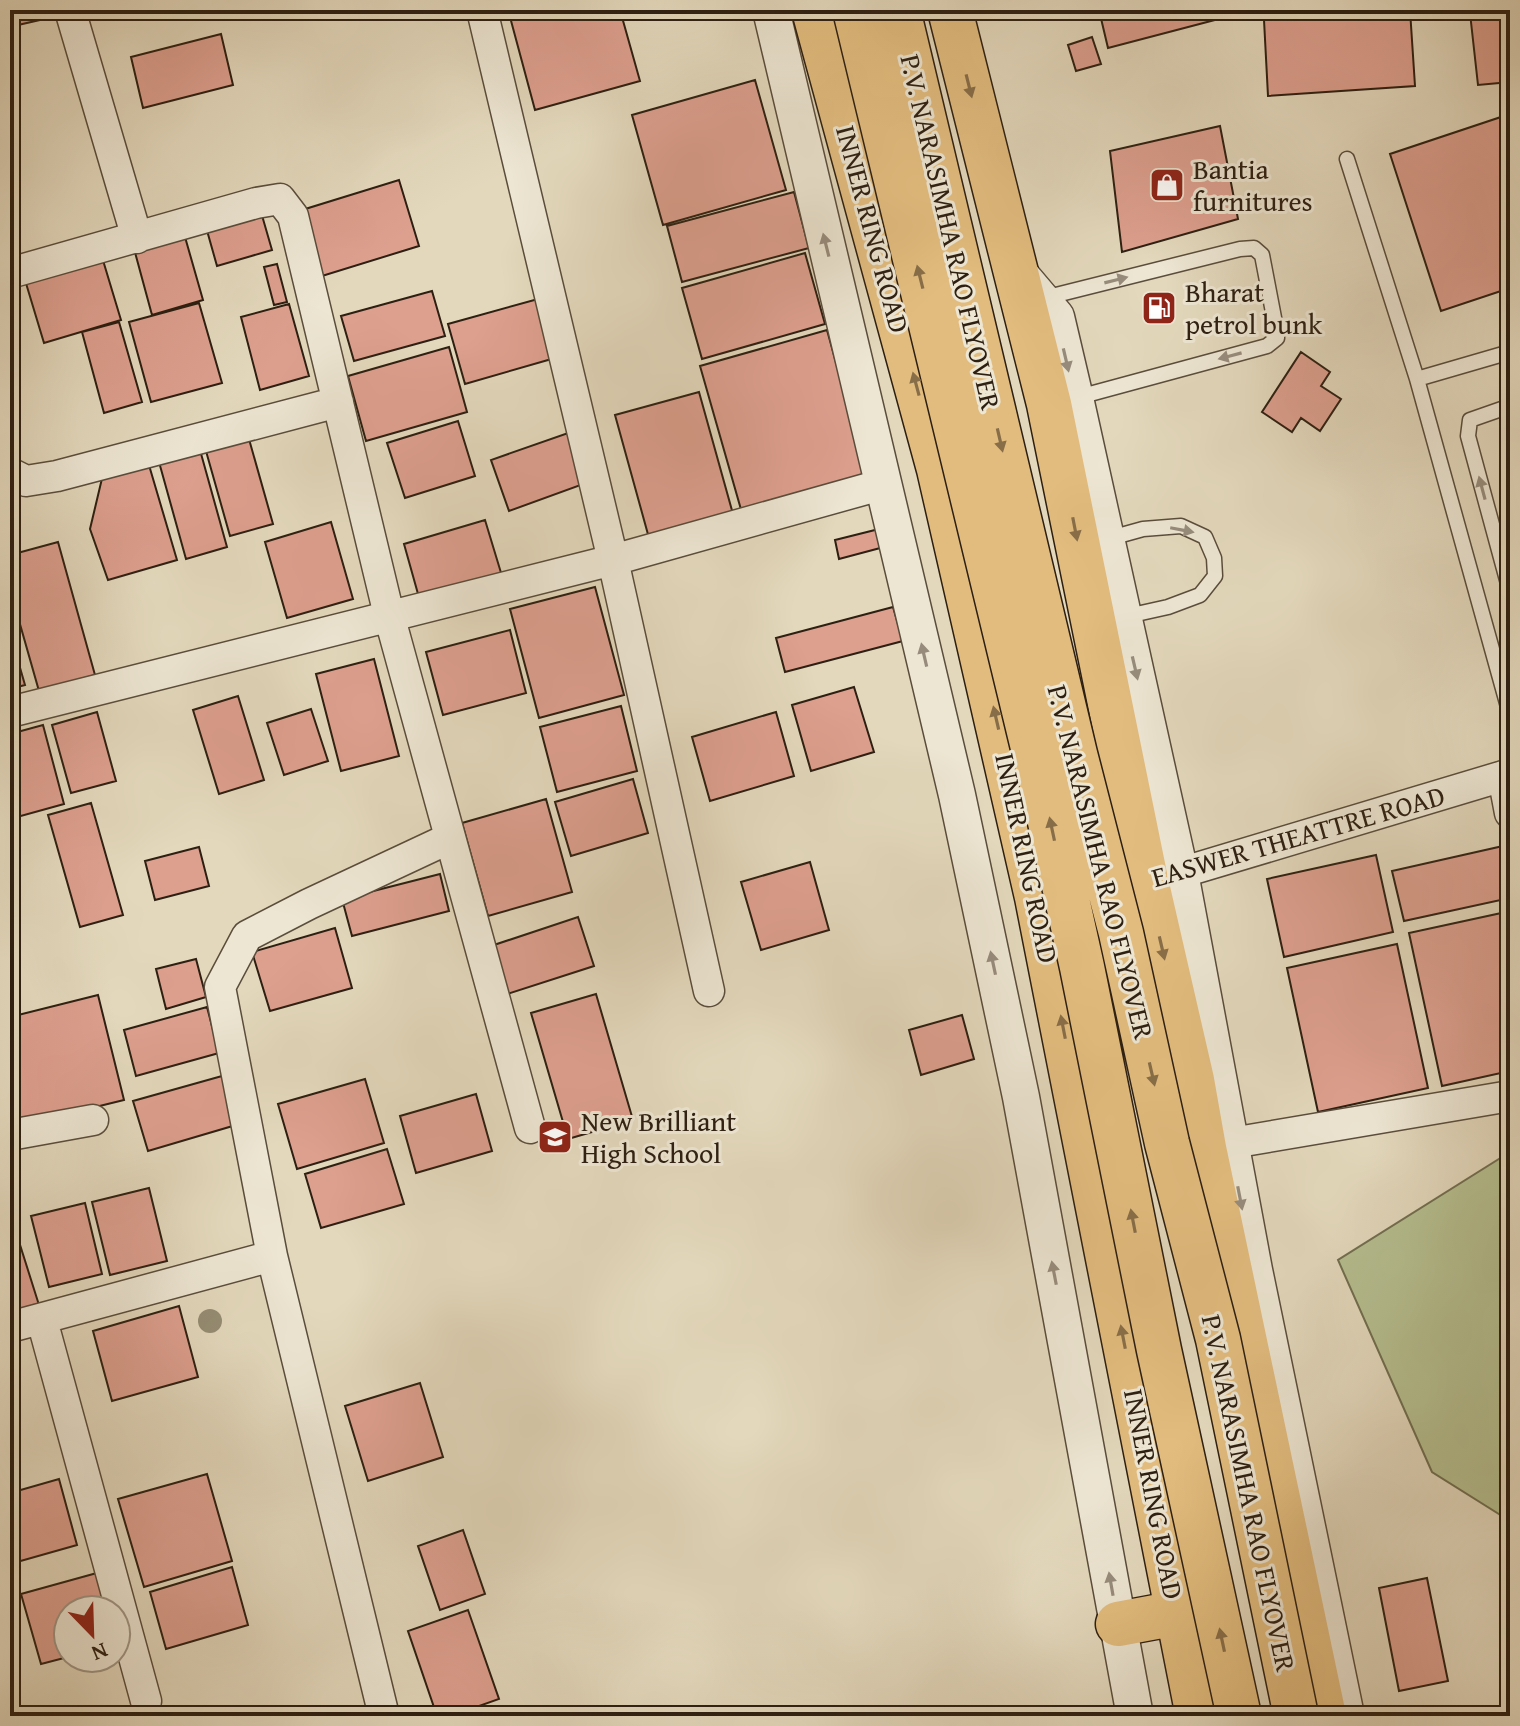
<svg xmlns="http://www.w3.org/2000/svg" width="1520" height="1726" viewBox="0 0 1520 1726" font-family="'Gentium Book Plus',serif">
<rect width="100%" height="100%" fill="#e3d8bc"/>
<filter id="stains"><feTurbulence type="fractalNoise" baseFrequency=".0025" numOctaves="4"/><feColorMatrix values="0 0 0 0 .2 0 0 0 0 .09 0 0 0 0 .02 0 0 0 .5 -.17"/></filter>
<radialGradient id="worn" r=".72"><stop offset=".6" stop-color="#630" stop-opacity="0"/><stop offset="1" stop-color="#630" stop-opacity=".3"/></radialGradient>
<path fill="#b5be8f" stroke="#716e50" stroke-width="2" d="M1510,1152v369l-78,-49 -94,-212z"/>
<path fill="#dd9f8e" stroke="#2d1f11" stroke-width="2" d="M15,10h46l1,5 -44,10z
M537,10h83l20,71 -105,29 -25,-93z
M1099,10h154l-145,38z
M1410,10l5,76 -147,10 -4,-76z
M1510,10v72l-32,3 -8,-72z
M221,34l12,51 -90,23 -12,-51z
M1092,37l9,27 -25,7 -8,-26z
M755,80l31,110 -123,35 -31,-110z
M1510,114v174l-69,23 -51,-157z
M1220,126l18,93 -116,33 -12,-101z
M399,180l20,66 -97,30 -20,-66z
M794,192l15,56 -127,34 -15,-56z
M261,212l11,38 -55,16 -11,-39z
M183,230l20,70 -51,15 -19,-70z
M805,253l20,71 -123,35 -20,-71z
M102,257l19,63 -77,23 -19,-63z
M277,264l10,38 -13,3 -10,-38z
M432,291l13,45 -91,25 -13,-45z
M538,299l17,59 -90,26 -17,-60z
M199,303l23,80 -71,19 -22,-80z
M289,304l20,72 -49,14 -19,-73z
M119,322l23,80 -38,11 -22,-81z
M827,330l41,148 -126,35 -42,-147z
M449,347l18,65 -101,29 -18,-65z
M1301,352l29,20 -9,14 20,13 -21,32 -19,-13 -9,14 -30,-20z
M699,392l34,122 -84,24 -34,-123z
M458,421l17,55 -70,22 -18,-55z
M247,432l26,92 -43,12 -26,-92z
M571,432l18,50 -80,29 -18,-51z
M200,450l27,97 -41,12 -27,-97z
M146,455l31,105 -69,20 -18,-51 14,-59z
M485,520l17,56 -82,25 -16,-57z
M331,522l22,77 -66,19 -22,-76z
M879,529l5,18 -45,12 -4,-19z
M58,542l37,133 -56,16 -29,-102v-34z
M595,587l29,108 -85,23 -29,-109z
M893,607l10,34 -118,31 -9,-34z
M510,630l16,63 -83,22 -17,-63z
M10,633l15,52 -15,4z
M374,659l25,97 -58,15 -25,-97z
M854,687l20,65 -63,19 -19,-66z
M238,696l26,84 -45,14 -26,-84z
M621,706l16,65 -80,21 -17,-65z
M311,709l17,52 -44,14 -17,-52z
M97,712l19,69 -45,12 -19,-68z
M776,712l18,64 -84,25 -18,-64z
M43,725l21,79 -54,15v-85z
M633,779l15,54 -77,23 -16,-54z
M546,799l26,93 -84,24 -26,-93z
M91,803l32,112 -43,12 -32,-112z
M1503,846l7,35v17l-106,23 -12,-50z
M199,847l10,39 -54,14 -10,-39z
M1376,855l17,77 -109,25 -17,-78z
M810,862l19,68 -68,20 -20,-68z
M440,874l9,37 -97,25 -10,-37z
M1506,912l4,17v142l-68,15 -33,-153z
M578,917l16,49 -90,29 -16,-48z
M335,928l17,60 -82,23 -18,-59z
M1397,944l31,144 -110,24 -31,-144z
M196,959l10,38 -40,12 -10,-40z
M596,994l37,126 -65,19 -37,-126z
M98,995l26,105 -114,28v-111z
M207,1007l12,46 -83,23 -12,-46z
M962,1015l12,44 -53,16 -12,-45z
M222,1076l14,49 -88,26 -15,-50z
M365,1079l19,64 -87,26 -19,-65z
M476,1094l16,57 -76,22 -16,-57z
M387,1149l17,55 -83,24 -16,-54z
M149,1188l18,73 -57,14 -18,-73z
M85,1203l17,71 -53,13 -18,-71z
M15,1229l24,76 -29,9v-83z
M179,1306l19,71 -86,24 -19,-70z
M420,1383l23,74 -75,24 -23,-75z
M207,1474l25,87 -88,26 -26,-88z
M59,1479l18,66 -60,17 -7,-25v-44z
M463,1530l22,64 -45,16 -22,-64z
M232,1567l16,58 -82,24 -16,-57z
M104,1571l11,39h-47v47l-27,7 -20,-70z
M1427,1578l21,103 -49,10 -20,-103z
M468,1610l31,89 -48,17h-14l-29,-85z"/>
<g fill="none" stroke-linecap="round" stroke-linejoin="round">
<g stroke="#5a4d3c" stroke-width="17">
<path id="service" d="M1347,159l70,220 93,335
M1044,298l196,-49 14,-1 8,7 14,73 1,10 -10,8 -192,52
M1417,379l93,-27
M1510,406l-40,14 -2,16 42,155
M1107,539l36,-10 38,-3 24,11 9,21 1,18 -15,19 -32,12 -45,10"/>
</g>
<g stroke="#5a4d3c" stroke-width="33">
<path id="minor" d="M70,10l67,228
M482,10l131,550 96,431
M10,273l246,-70 24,-4 13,17 96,399 141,513
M10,473l16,8 31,-5 281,-74
M10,712l603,-152 271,-76
M1503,776l7,37
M1158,878l22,-5 330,-99
M10,1135l83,-15
M1208,1147l302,-51
M42,1320l104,381
M10,1327l262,-71
M384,1716l-112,-460 -52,-269 27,-51 62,-32 141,-66"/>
</g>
<g stroke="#5a4d3c" stroke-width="39">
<path id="tertiary" d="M771,10l186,785 64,302 114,619
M1017,271l39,46 19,81 105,475 74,397 92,446"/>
</g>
<g stroke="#2d1f11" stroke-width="47">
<path id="primary" d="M814,10l125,459 98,428 161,819
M950,10l99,394 97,476 46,200 12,68 120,568
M1118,1624l59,-11"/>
</g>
<use href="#service" stroke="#ede6d3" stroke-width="14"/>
<use href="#minor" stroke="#ede6d3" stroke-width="30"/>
<use href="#tertiary" stroke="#ede6d3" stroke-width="36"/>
<use href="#primary" stroke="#e2bc7e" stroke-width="44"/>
<g stroke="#2d1f11" stroke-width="47" stroke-linecap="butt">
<path id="motorway-bridge" d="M855,10l186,771 41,186 77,383 80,366
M898,10l177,744 46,179 46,210 51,196 78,377"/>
</g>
<use href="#motorway-bridge" stroke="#e2bc7e" stroke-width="44"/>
</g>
<circle fill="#958d73" cx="210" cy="1321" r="12"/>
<defs><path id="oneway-solid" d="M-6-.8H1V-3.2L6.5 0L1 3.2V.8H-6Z" transform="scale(2)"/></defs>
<g fill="#886e48">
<use href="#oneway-solid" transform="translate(969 86) rotate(76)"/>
<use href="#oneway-solid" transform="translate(920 277) rotate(-104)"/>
<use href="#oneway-solid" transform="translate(916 384) rotate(-105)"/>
<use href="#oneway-solid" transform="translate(1000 440) rotate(77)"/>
<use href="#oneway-solid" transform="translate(1075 529) rotate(79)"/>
<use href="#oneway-solid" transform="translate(996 718) rotate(-103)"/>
<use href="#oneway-solid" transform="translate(1052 829) rotate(-102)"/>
<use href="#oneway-solid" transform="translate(1162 948) rotate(77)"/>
<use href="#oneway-solid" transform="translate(1063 1027) rotate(-101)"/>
<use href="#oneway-solid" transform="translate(1152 1074) rotate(77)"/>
<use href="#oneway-solid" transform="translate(1133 1221) rotate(-101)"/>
<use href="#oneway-solid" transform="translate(1123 1337) rotate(-101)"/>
<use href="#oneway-solid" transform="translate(1222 1640) rotate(-102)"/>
</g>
<g fill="#978c7c">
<use href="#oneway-solid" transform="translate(826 245) rotate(-104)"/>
<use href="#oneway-solid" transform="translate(1116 280) rotate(-14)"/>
<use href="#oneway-solid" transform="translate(1230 356) rotate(165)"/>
<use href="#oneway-solid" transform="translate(1066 360) rotate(77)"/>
<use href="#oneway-solid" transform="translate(1482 488) rotate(-105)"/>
<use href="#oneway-solid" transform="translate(1182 530) rotate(11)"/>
<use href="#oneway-solid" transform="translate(924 655) rotate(-103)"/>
<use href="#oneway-solid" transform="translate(1135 668) rotate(77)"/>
<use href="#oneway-solid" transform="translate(993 963) rotate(-102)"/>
<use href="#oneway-solid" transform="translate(1240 1198) rotate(79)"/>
<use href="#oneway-solid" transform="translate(1054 1273) rotate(-101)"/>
<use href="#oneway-solid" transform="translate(1111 1584) rotate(-100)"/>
</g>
<defs>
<g id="shop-square" transform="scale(1.8)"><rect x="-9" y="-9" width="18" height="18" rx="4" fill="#8f2418" stroke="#ede6d3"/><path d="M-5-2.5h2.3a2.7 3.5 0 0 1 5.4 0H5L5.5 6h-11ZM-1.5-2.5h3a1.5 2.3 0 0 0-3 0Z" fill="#fff"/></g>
<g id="fuel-square" transform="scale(1.8)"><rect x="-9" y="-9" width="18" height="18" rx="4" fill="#8f2418" stroke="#ede6d3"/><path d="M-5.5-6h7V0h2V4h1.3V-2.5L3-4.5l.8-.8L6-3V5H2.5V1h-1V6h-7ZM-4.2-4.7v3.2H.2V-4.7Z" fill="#fff"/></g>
<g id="university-square" transform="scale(1.8)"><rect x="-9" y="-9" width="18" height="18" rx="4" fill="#8f2418" stroke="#ede6d3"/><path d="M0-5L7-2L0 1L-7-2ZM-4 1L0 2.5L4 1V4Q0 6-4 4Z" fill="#fff"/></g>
</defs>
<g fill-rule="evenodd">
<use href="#shop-square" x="1167" y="185"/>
<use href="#fuel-square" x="1159" y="308"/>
<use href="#university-square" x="555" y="1137"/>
</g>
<g text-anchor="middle" stroke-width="6" stroke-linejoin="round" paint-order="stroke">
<g font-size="28" fill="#2d1f11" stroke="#ede6d3" text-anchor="start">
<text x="1193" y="179">Bantia<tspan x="1193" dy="32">furnitures</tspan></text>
<text x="1185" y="302">Bharat<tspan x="1185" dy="32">petrol bunk</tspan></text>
<text x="581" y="1131">New Brilliant<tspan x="581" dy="32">High School</tspan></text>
</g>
<g font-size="28" fill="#2d1f11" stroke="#ede6d3">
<text transform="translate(873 229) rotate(75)" y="10">INNER RING ROAD</text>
<text transform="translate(951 232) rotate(77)" y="10">P.V. NARASIMHA RAO FLYOVER</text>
<text transform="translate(1298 836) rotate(-16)" y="10">EASWER THEATTRE ROAD</text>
<text transform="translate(1027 858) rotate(78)" y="10">INNER RING ROAD</text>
<text transform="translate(1101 862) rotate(76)" y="10">P.V. NARASIMHA RAO FLYOVER</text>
<text transform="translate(1249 1493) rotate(78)" y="10">P.V. NARASIMHA RAO FLYOVER</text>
<text transform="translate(1154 1494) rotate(79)" y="10">INNER RING ROAD</text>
</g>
</g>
<rect width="1520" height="1726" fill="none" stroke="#e3d8bc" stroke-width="40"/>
<rect x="12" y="12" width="1496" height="1702" fill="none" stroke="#2d1f11" stroke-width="4"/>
<rect x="20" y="20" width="1480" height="1686" fill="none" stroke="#2d1f11" stroke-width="2"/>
<g transform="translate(92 1634) rotate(157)"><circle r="38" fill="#ede6d3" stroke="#a09685" stroke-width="2"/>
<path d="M0-6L14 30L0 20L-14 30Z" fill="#8f2418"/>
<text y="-12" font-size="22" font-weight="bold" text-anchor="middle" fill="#2d1f11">N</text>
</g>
<rect width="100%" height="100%" filter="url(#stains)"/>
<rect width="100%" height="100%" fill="url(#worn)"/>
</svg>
